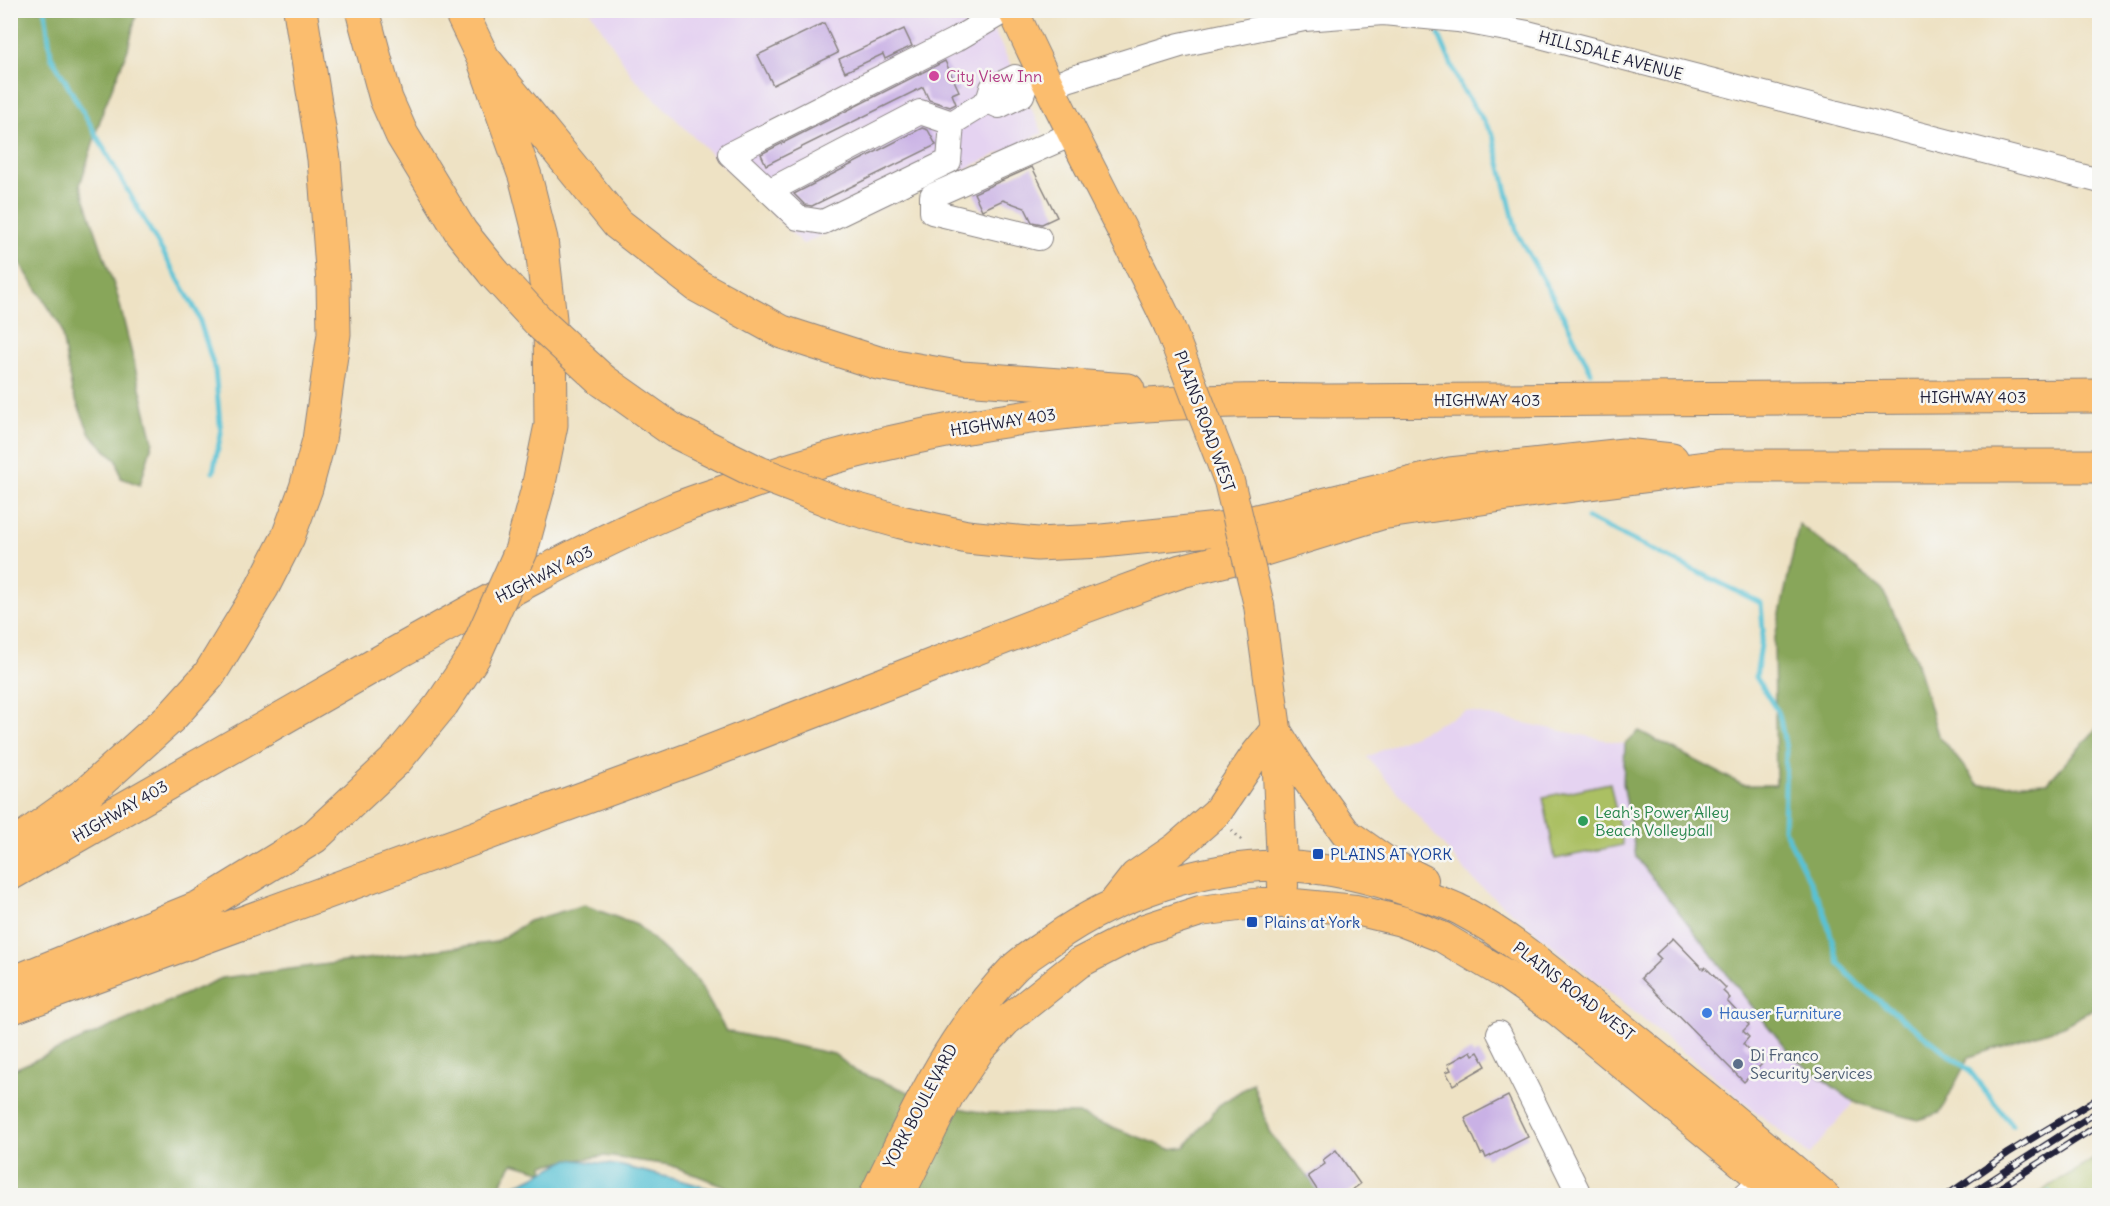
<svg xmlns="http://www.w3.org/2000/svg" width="2110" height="1206" viewBox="0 0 2110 1206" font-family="Delius,sans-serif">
<rect width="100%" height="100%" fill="#f6f6f2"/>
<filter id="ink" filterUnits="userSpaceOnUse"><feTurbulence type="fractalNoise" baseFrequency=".0167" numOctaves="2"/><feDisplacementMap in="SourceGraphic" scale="12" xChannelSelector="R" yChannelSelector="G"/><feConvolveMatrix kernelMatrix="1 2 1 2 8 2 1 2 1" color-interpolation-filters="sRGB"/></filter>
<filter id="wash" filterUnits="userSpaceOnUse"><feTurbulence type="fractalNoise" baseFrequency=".008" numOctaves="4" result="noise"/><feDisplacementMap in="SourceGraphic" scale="24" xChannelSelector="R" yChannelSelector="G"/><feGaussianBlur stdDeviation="1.35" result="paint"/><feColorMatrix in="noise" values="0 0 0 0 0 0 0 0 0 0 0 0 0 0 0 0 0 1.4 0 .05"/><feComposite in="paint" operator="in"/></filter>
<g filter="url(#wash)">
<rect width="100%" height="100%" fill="#eee2c4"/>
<path fill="#e5d3f1" d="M590,11h395l58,122 -240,111 -170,-167z
M1466,711l159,33 -2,39 13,74 122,157 37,45 59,43 -45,53 -334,-273 -108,-125z"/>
<path fill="#abc064" stroke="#667150" stroke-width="1.5" d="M1610,783l13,62 -68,14 -12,-62z
M2099,1156v39h-64z"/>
<path fill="#88a65a" stroke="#55644a" stroke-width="1.5" d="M11,10l126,1 -9,38 -24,59 -24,77 38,112 35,144 -13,44 -19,-7 -4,-17 -27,-27 -18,-43 -12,-66 -39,-60 -10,-34z
M1799,524l83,65 33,68 23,78 41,50 69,-3 51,-56v280l-38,21 -92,30 -29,56 -22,7 -64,-18 -59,-43 -37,-45 -122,-157 -13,-74 2,-39 14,-13 104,54h33l-2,-143z
M584,905l53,20 60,55 29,51 108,23 23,18 86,33 42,8 93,1 92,35 15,-2 34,-42 34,-22 17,51 54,61h-577l-77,-30 -66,-9 -61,9 1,7 -31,-9 -19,32h-483l-1,-124 212,-93 274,-36 33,-21z"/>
<path fill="#59c2d5" stroke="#3e7288" stroke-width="1.5" d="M569,1159l53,7 65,16 44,13h-244l38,-14z"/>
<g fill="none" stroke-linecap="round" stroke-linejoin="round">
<path stroke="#59c2d5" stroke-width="5" d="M45,10l6,46 146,256 18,58 6,64 -8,38
M1439,35l22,52 32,48 24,98 48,86 26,53
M1587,518l174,85 2,28 -7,46 23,37 7,35 -2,80 39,79 16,56 21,22 109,84 43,55
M2050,1192l2,4"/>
</g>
<g id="blocks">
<path fill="#c9b1e5" d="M824,23l14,30 -65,32 -15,-30z
M904,29l8,17 -27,13 -2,-5 -38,18 -6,-13z
M945,61l14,30 -7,3 4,10 -6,3 -21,-7 -6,-13 -157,78 -5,-11z
M922,128l6,2 8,15 -124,61 -7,-1 -11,-11z
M1032,167l25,50 -15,7 -10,-2 -7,-14 -22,-8 -21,10 -8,-17z
M1673,938l30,31 2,-2 21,21 -3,3 7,7 -3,3 22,24 -6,6 6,6 -6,7 19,20 -18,18 -103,-104 20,-19 -5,-5z
M1471,1051l2,4 5,-3 8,14 -33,19 -7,-13 5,-2 -3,-6z
M1508,1096l20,41 -42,21 -2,-5 -3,1 -16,-36z
M1336,1150l24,34 -16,12h-23l-13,-20 17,-12 -2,-4z"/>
</g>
</g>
<g filter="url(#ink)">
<use href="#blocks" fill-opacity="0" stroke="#888280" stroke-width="1.5"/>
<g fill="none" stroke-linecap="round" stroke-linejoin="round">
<g stroke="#888280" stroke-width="26">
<path id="minor" d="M1026,84l-11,-7 -23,11 -4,13 11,5 23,-11 4,-11 16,-8
M1048,88l22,-9 110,-34 124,-26 79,-6 75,7 70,13 572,148
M988,101l-36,22 -3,38 -126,61 -25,-4 -68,-64 225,-114 51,-30
M769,191l151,-79 32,11
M1039,238l-107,-26v-16l140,-62
M1499,1033l81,163
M1744,1196l19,-16"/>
</g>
<g stroke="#888280" stroke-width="32">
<path id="major" d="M1013,10c48,107 105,208 155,313
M1259,605l17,124 7,157
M1277,732l22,36 47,65 40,28 37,19
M1116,900l19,-24 41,-28 41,-36 39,-58 20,-25
M874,1196c40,-82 75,-161 139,-227 11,-11 27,-20 39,-29 62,-45 157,-77 234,-74 43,2 85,12 125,26 16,6 35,10 51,19 47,25 87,59 128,92 80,62 157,128 235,193
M899,1196l50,-101 31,-46 26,-28 73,-58 66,-34 55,-18 62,-8h22l72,7 45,11 41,16 64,38 51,35 225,186"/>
</g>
<g stroke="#888280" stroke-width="35">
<path id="highway" d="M362,10l24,89 16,36 59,97 33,41
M460,10l23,48 42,118 16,63 9,80 1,106 -13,63
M483,58l135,166 80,62 84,46 96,31 84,15 166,12
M602,380l72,51
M844,506l57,16 66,15 70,7 65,-3 126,-13 222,-54 174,-19 48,5
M10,848l77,-55 84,-76 38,-42 53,-87 26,-51 18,-49 13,-48 15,-106 -1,-51 -9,-124 -24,-149
M10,874c124,-72 248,-143 372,-213 95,-53 191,-108 291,-151 24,-10 50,-17 74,-26 184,-64 382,-87 576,-83l777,-5
M10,984l190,-77 114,-70 82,-77 46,-56
M10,1008l681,-249 381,-148 109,-40 61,-15 139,-43 147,-22 193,-25h379"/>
</g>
<path stroke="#888280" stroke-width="3" stroke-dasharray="1.5 4.5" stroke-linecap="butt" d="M1232,830l12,13"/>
<use href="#minor" stroke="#fff" stroke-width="24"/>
<use href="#major" stroke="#fbbd6e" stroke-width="30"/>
<use href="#highway" stroke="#fbbd6e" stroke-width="33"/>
<g stroke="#22223b" stroke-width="7">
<path id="rail" d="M1946,1196l62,-43 92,-56
M1967,1196l133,-86
M1987,1196l113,-72"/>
</g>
<use href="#rail" stroke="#f6f6f2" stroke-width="4.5" stroke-dasharray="14" stroke-linecap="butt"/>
<g stroke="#888280" stroke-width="32" stroke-linecap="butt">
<path id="major-bridge" d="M1168,323l61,158 30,124"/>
</g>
<g stroke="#888280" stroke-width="35" stroke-linecap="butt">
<path id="highway-bridge" d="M494,273l47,51 61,56
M674,431l85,42 85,33
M442,704l32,-48 47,-105 17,-63"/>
</g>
<use href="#major-bridge" stroke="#fbbd6e" stroke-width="30"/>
<use href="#highway-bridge" stroke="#fbbd6e" stroke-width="33"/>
</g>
</g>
<circle fill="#d1479c" stroke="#f6f6f2" stroke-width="2" cx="934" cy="76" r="6"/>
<circle fill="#2e9e5b" stroke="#f6f6f2" stroke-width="2" cx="1583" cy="821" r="6"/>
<g fill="#1a4fb4" stroke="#f6f6f2" stroke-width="2">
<rect x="1312" y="848" width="12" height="12" rx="3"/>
<rect x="1246" y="916" width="12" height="12" rx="3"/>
</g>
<circle fill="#3f7fe0" stroke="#f6f6f2" stroke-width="2" cx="1707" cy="1013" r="6"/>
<circle fill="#5c6f8a" stroke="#f6f6f2" stroke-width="2" cx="1738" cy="1064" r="6"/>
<g text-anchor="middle" stroke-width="5" stroke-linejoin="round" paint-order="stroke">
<g font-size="16" fill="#22223b" stroke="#f6f6f2">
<text transform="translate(1611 55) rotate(15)" y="6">HILLSDALE AVENUE</text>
<text x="1973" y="403">HIGHWAY 403</text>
<text x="1487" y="406">HIGHWAY 403</text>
<text transform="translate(1205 421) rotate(70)" y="6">PLAINS ROAD WEST</text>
<text transform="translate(1003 422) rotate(-9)" y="6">HIGHWAY 403</text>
<text transform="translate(544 574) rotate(-27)" y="6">HIGHWAY 403</text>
<text transform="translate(120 811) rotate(-30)" y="6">HIGHWAY 403</text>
<text transform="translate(1574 991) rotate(38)" y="6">PLAINS ROAD WEST</text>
<text transform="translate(920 1106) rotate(-62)" y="6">YORK BOULEVARD</text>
</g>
<g font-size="16" fill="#b23c85" stroke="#f6f6f2" text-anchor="start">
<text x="946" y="82">City View Inn</text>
</g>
<g font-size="16" fill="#27864d" stroke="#f6f6f2" text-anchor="start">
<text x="1595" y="818">Leah's Power Alley<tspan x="1595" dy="18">Beach Volleyball</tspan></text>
</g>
<g font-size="16" fill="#164399" stroke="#f6f6f2" text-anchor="start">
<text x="1330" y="860">PLAINS AT YORK</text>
<text x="1264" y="928">Plains at York</text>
</g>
<g font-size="16" fill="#366cbe" stroke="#f6f6f2" text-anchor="start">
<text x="1719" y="1019">Hauser Furniture</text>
</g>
<g font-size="16" fill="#4e5e75" stroke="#f6f6f2" text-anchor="start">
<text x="1750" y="1061">Di Franco<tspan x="1750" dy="18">Security Services</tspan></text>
</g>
</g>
<rect width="2110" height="1206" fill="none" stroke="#f6f6f2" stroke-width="36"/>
</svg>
